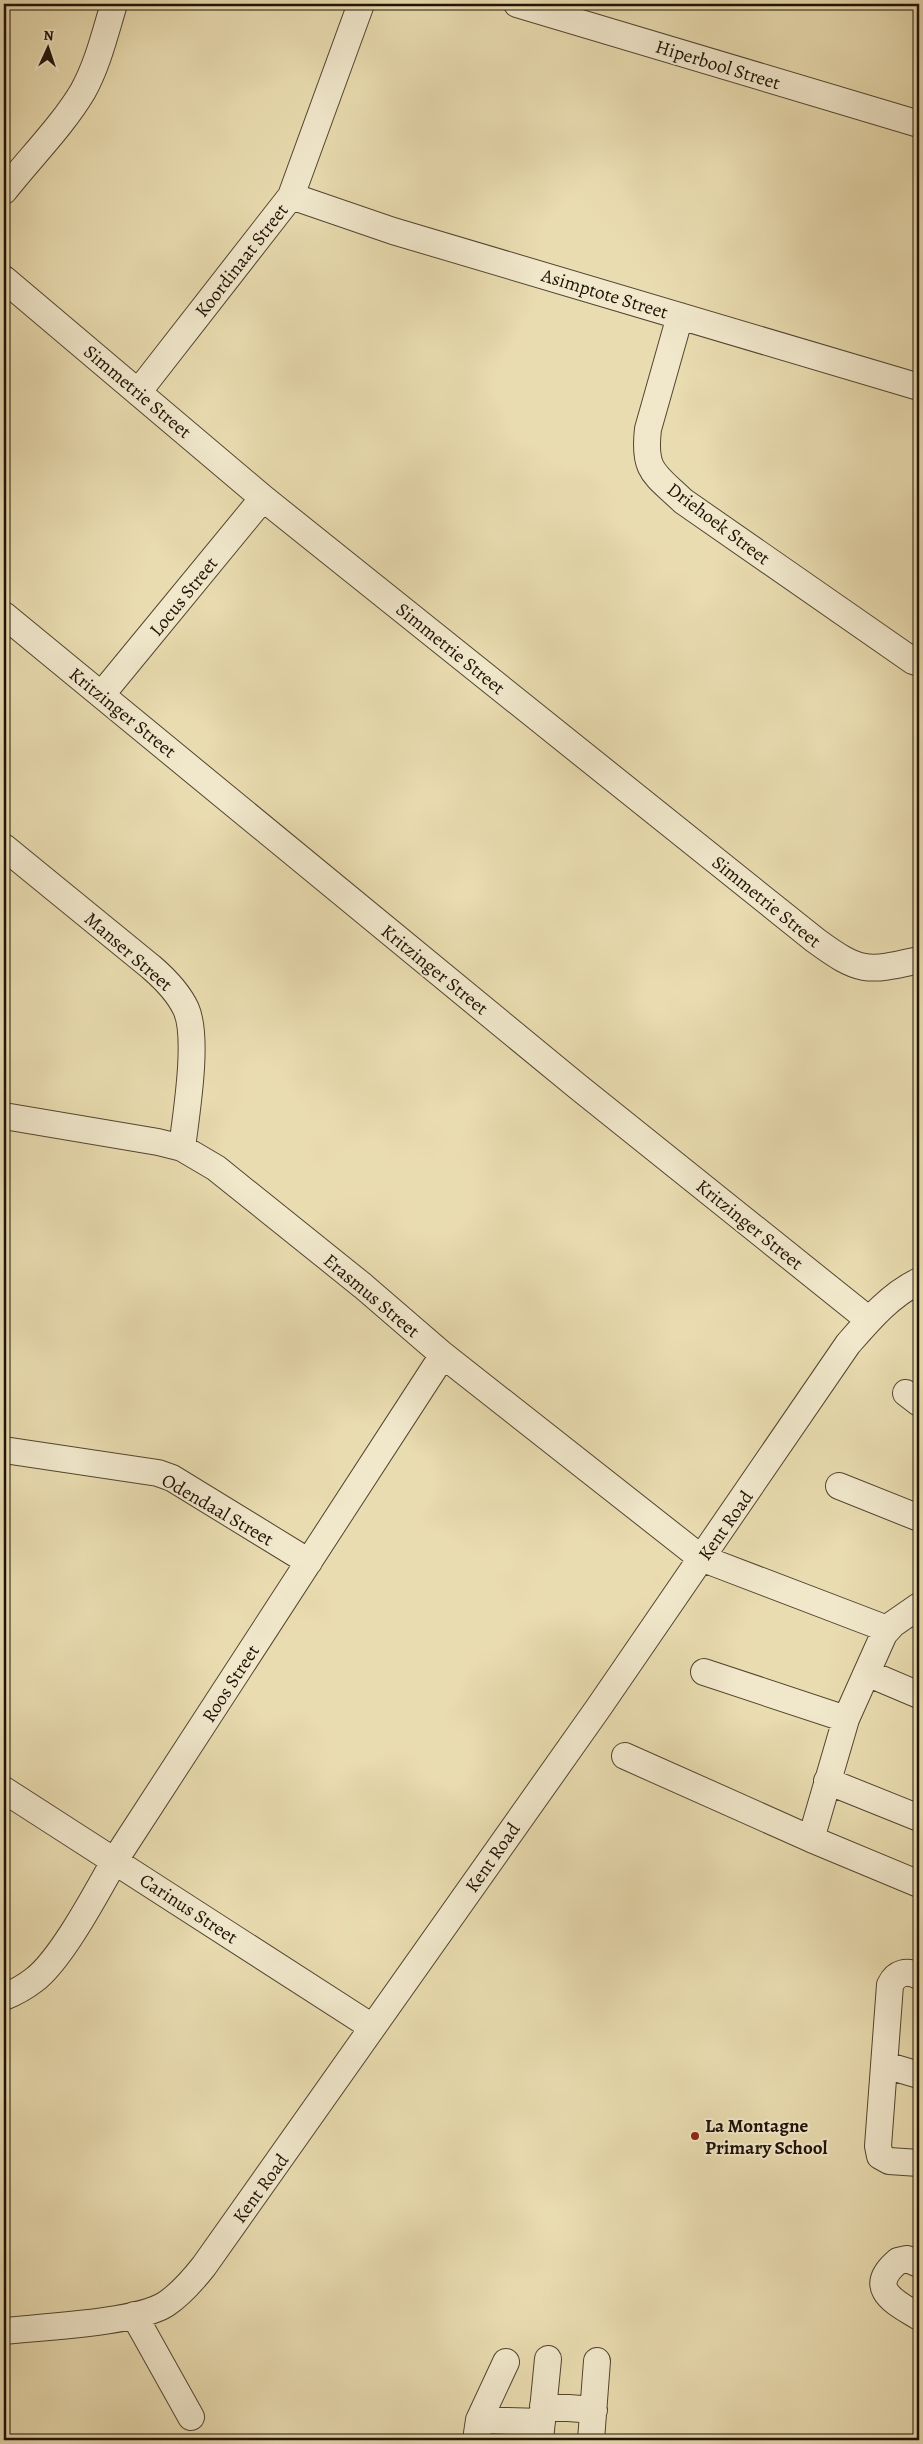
<svg xmlns="http://www.w3.org/2000/svg" width="923" height="2444" viewBox="0 0 923 2444" font-family="Alegreya,serif">
<rect width="100%" height="100%" fill="#e9dcb0"/>
<filter id="stains"><feTurbulence type="fractalNoise" baseFrequency=".004" numOctaves="4"/><feColorMatrix values="0 0 0 0 .2 0 0 0 0 .09 0 0 0 0 .02 0 0 0 .5 -.17"/></filter>
<radialGradient id="worn" r=".72"><stop offset=".6" stop-color="#630" stop-opacity="0"/><stop offset="1" stop-color="#630" stop-opacity=".3"/></radialGradient>
<g fill="none" stroke-linecap="round" stroke-linejoin="round">
<g stroke="#524530" stroke-width="28">
<path id="minor" d="M517,4l402,120
M4,191c25,-32 59,-66 79,-100 15,-27 22,-58 31,-87
M291,196l102,35 526,156
M4,279l259,219 552,442c45,33 51,32 104,20
M680,316l-32,113c-5,43 7,45 35,72l230,160 6,2
M139,391l152,-195 70,-192
M4,615l573,471 292,234
M102,694l161,-196
M4,847l147,120c14,12 27,25 35,42 13,29 0,106 -4,139
M4,1116l154,26 24,6 34,20 147,118 80,69 258,203 186,71
M906,1393l13,10
M4,1450l154,23 14,5 137,84
M839,1486l80,32
M704,1672l142,47
M867,1673l52,22
M625,1756l186,83 108,45
M827,1781l92,37
M4,1790l368,237
M811,1839l35,-120 38,-85 9,-10 26,-18
M919,1976c-12,-6 -23,-4 -29,9l-12,161 2,10 9,5 30,2
M4,1997c10,-4 21,-10 30,-17 27,-20 63,-88 81,-120l328,-505
M885,2065l34,10
M919,2264l-12,-5 -9,2c-33,28 -3,41 21,56
M134,2315l57,102
M4,2331c37,-4 133,-8 162,-27 15,-10 27,-24 38,-38l395,-559 249,-363c21,-24 42,-49 71,-63
M543,2406l51,4
M479,2420l63,2
M476,2440l3,-20 27,-58
M540,2440l8,-81
M591,2440l6,-79"/>
</g>
<use href="#minor" stroke="#f1e8cc" stroke-width="26"/>
</g>
<circle fill="#8f2418" stroke="#f1e8cc" stroke-width="2" cx="695" cy="2136" r="5"/>
<g text-anchor="middle" stroke-width="4" stroke-linejoin="round" paint-order="stroke">
<g font-size="19" fill="#201306" stroke="#f1e8cc">
<text transform="translate(718 64) rotate(17)" y="7">Hiperbool Street</text>
<text transform="translate(241 260) rotate(-52)" y="7">Koordinaat Street</text>
<text transform="translate(605 293) rotate(17)" y="7">Asimptote Street</text>
<text transform="translate(138 391) rotate(40)" y="7">Simmetrie Street</text>
<text transform="translate(719 523) rotate(37)" y="7">Driehoek Street</text>
<text transform="translate(183 596) rotate(-51)" y="7">Locus Street</text>
<text transform="translate(451 648) rotate(39)" y="7">Simmetrie Street</text>
<text transform="translate(123 712) rotate(39)" y="7">Kritzinger Street</text>
<text transform="translate(767 901) rotate(39)" y="7">Simmetrie Street</text>
<text transform="translate(129 951) rotate(41)" y="7">Manser Street</text>
<text transform="translate(435 969) rotate(39)" y="7">Kritzinger Street</text>
<text transform="translate(750 1224) rotate(39)" y="7">Kritzinger Street</text>
<text transform="translate(372 1295) rotate(40)" y="7">Erasmus Street</text>
<text transform="translate(218 1509) rotate(30)" y="7">Odendaal Street</text>
<text transform="translate(725 1525) rotate(-55)" y="7">Kent Road</text>
<text transform="translate(230 1683) rotate(-57)" y="7">Roos Street</text>
<text transform="translate(492 1857) rotate(-55)" y="7">Kent Road</text>
<text transform="translate(189 1908) rotate(33)" y="7">Carinus Street</text>
<text transform="translate(260 2188) rotate(-54)" y="7">Kent Road</text>
</g>
<g font-size="19" font-weight="bold" fill="#201306" stroke="#f1e8cc" text-anchor="start">
<text x="705" y="2132">La Montagne<tspan x="705" dy="22">Primary School</tspan></text>
</g>
</g>
<rect width="923" height="2444" fill="none" stroke="#e9dcb0" stroke-width="20"/>
<rect x="5" y="5" width="913" height="2434" fill="none" stroke="#201306" stroke-width="2.5"/>
<rect x="10" y="10" width="903" height="2424" fill="none" stroke="#201306"/>
<g transform="translate(48 48) rotate(3)" stroke="#f1e8cc" stroke-width="4" paint-order="stroke">
<path d="M0-4L9 19L0 12L-9 19Z" fill="#201306"/>
<text y="-8" font-size="14" font-weight="bold" text-anchor="middle" fill="#201306">N</text>
</g>
<rect width="100%" height="100%" filter="url(#stains)"/>
<rect width="100%" height="100%" fill="url(#worn)"/>
</svg>
